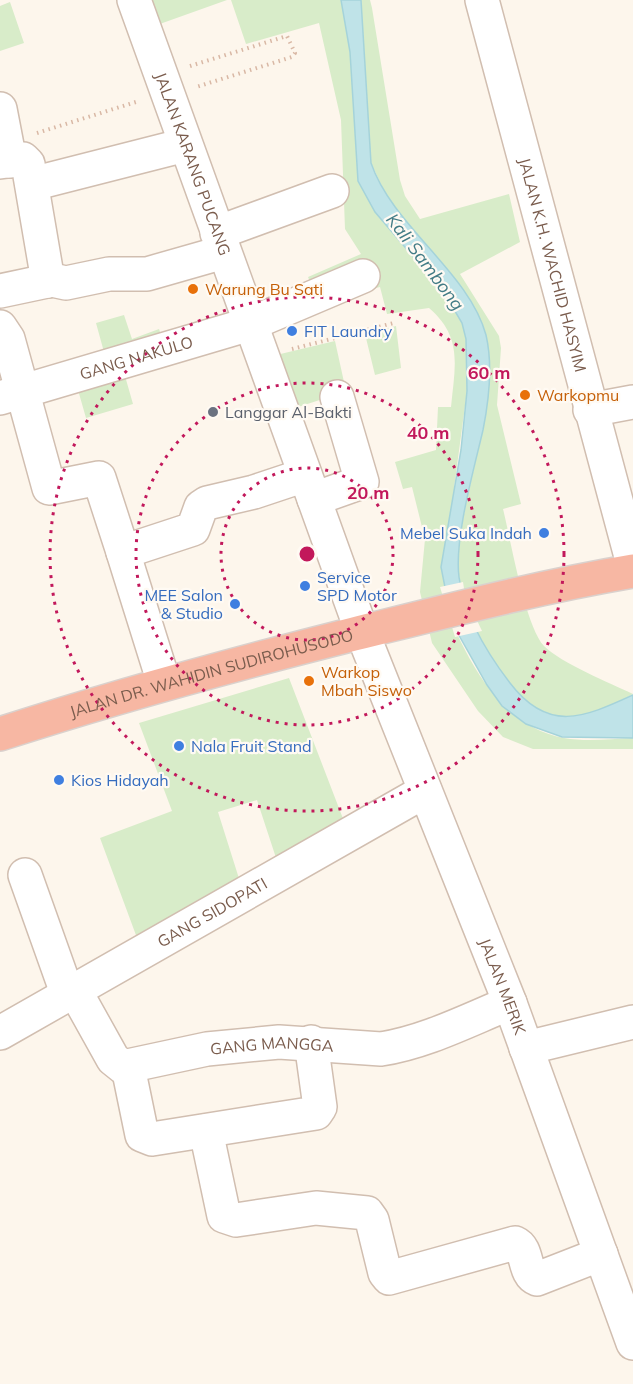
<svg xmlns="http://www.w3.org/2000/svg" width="633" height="1384" viewBox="0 0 633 1384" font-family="Mulish,sans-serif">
<rect width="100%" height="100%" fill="#fdf6ec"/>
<path fill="#d8ecc9" d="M148,0h79l-70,25z
M231,0h110l9,52 8,129 17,31 70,82 17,29 4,16 1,52 -13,97 -2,135c22,49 54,105 112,115 22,4 46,1 69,0v11h-100l-30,-12 -25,-26 -46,-68 -12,-51 5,-53 -13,-52 -9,2 -8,-27 41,-12 2,-43h13c4,-41 12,-70 -22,-99l-42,6 -7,-27 -104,28 38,-24 -6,-14 53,-23 -16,-25 -4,-109 -22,-97 -73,21z
M361,0h9l2,8 28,172 5,16 15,23 89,-25 11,48 -60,32 39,62 2,12 -4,57 24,99 -18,5c8,32 22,116 41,137 17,17 66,37 89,48 -41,24 -79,37 -115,-1 -26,-27 -55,-80 -59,-117 -4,-41 15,-103 23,-144 8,-37 12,-77 -2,-112l-93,-123 -16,-34z
M10,2l14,41 -24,8v-45z
M124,315l8,24 27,-10 6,17 -58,17 -11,-40z
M396,326l5,42 -26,7 -10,-41z
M335,341l9,41 -12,5 3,8 -43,14 -20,-53z
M123,369l10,35 -47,14 -10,-35z
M289,678l58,151 -68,38 -22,-67 -39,12 24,76 -102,58 -40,-108 72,-27 -33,-88z"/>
<path fill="#bfe3e8" stroke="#a5d3da" stroke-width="1.5" d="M341,0h20l10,163c22,64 98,109 115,172 7,30 3,65 -3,95 -9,39 -29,109 -24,147 5,38 28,76 51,106 38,50 73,35 123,12v43l-71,-1 -36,-13 -24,-18 -15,-21 -35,-62 -11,-56 20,-117 6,-59 -1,-52 -4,-16 -17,-29 -70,-82 -17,-31 -8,-129z"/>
<path fill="#fdf6ec" d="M463,582l2,13 17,36 -27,6 -15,-50z"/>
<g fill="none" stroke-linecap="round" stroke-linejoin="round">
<g stroke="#d1beb0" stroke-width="36">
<g id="minor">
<path id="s1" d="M134,0l228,632 148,371 123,340"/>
<path id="s2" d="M482,0l151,564"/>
<path d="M0,109l10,52"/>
<path d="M0,162l23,-3 5,5 20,117"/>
<path d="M32,184l153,-39"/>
<path d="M217,233l115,-42"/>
<path d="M0,291l52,-11 14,3 43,-9h38l77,-22"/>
<path d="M0,327l8,12 41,149 50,-10 24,74"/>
<path id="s3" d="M0,398l250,-74 113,-48"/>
<path d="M590,410l43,-8"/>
<path d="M314,499l48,-17 -25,-85"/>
<path d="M164,683l-41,-131 70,-23 8,-22 6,-4 47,-11 51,-17"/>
<path d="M25,875l42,118"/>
<path id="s4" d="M74,989l39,70 10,8 84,-18 72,-7 102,7c45,-7 87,-29 129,-46"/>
<path id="s5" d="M0,1033l425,-242"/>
<path d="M526,1048l107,-26"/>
<path d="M128,1067l14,68 10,4 164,-26 4,-6 -9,-65"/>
<path d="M206,1131l18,85 12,4 80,-12 51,5 5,7 13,53 4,5 126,-35c14,6 8,31 22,36l64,-25"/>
</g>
</g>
<g stroke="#dad1cd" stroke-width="36">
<g id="highway">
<path id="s6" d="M0,734c117,-38 235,-70 354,-100 93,-23 185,-47 279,-63"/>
</g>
</g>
<path stroke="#d9b8a5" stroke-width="4" stroke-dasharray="1.5 4.5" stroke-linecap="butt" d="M190,66l97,-30 8,17 -3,4 -96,30
M37,133l102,-32
M292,349l102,-26"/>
<use href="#minor" stroke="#fff" stroke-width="33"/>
<use href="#highway" stroke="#f7b7a3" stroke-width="33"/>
</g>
<g fill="none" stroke="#c2185b" stroke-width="3" stroke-dasharray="3 6">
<circle cx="307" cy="554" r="86"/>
<circle cx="307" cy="554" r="171"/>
<circle cx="307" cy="554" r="257"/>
</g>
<g fill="#e8710a" stroke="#fffaf3" stroke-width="2">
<circle cx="193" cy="289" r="6"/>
<circle cx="525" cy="395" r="6"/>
<circle cx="309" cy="681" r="6"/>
</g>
<g fill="#3f7fe0" stroke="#fffaf3" stroke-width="2">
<circle cx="292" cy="331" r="6"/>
<circle cx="544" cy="533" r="6"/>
<circle cx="305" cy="586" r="6"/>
<circle cx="235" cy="604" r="6"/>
<circle cx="179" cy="746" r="6"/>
<circle cx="59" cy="780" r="6"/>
</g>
<circle fill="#6b7280" stroke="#fffaf3" stroke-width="2" cx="213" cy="412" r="6"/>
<g text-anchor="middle" stroke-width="4.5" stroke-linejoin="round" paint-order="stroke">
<g font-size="16" fill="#7a5c4d" stroke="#fffaf3">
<text dy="6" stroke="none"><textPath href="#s1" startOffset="174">JALAN KARANG PUCANG</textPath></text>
<text dy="6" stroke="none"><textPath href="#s2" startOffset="274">JALAN K.H. WACHID HASYIM</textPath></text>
<text dy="6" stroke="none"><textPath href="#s3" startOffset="142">GANG NAKULO</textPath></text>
<text dy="6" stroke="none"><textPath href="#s6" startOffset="220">JALAN DR. WAHIDIN SUDIROHUSODO</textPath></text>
<text dy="6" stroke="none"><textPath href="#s5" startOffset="244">GANG SIDOPATI</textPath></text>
<text dy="6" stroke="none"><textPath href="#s1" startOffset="1053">JALAN MERIK</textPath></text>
<text dy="6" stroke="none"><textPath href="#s4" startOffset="244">GANG MANGGA</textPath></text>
</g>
<g font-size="16" fill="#c56008" stroke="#fffaf3" text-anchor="start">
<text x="205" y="295">Warung Bu Sati</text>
<text x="537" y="401">Warkopmu</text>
<text x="321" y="678">Warkop<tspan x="321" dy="18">Mbah Siswo</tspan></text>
</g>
<g font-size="16" fill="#366cbe" stroke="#fffaf3" text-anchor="start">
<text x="304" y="337">FIT Laundry</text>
<text x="532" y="539" text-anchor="end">Mebel Suka Indah</text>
<text x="317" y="583">Service<tspan x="317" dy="18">SPD Motor</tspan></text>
<text x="223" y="601" text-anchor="end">MEE Salon<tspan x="223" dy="18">&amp; Studio</tspan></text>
<text x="191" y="752">Nala Fruit Stand</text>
<text x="71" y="786">Kios Hidayah</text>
</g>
<g font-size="16" fill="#5b616d" stroke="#fffaf3" text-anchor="start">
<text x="225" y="418">Langgar Al-Bakti</text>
</g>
<g font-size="18" font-style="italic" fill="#437c86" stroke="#fffaf3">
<text transform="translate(425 262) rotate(53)" y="6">Kali Sambong</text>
</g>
</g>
<circle cx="307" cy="554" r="9" fill="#c2185b" stroke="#fffaf3" stroke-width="3"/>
<g font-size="18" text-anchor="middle" font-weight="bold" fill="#c2185b" stroke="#fffaf3" stroke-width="4.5" stroke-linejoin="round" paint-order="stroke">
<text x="489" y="379">60 m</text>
<text x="428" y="439">40 m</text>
<text x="368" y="499">20 m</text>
</g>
</svg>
